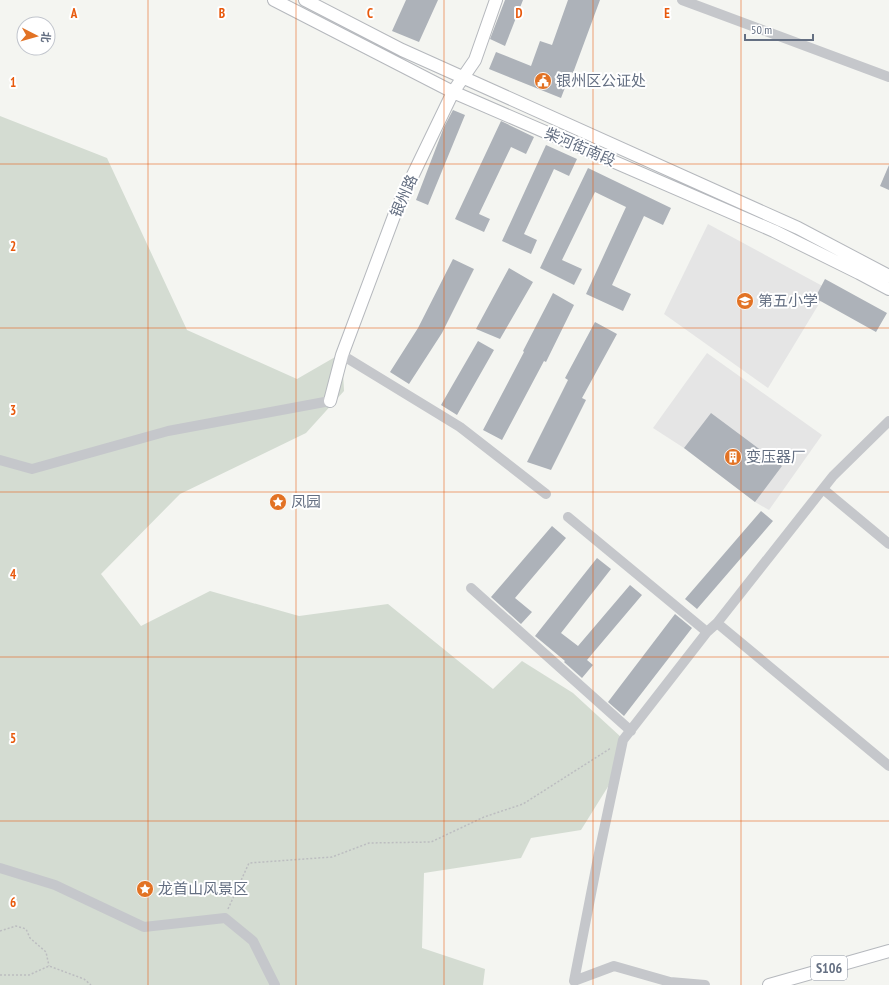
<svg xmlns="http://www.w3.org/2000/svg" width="889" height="985" viewBox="0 0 889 985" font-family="'PT Sans Narrow','Noto Sans SC',sans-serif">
<rect width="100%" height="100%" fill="#f4f5f1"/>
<path fill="#e5e5e5" d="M708,224l120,65 -60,99 -104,-74z
M707,353l115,82 -53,75 -14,-8 -71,-54 -31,-20z"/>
<path fill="#d4dcd2" d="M0,116l107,42 80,172 110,49 45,-26 2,38 -38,42 -126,61 -79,80 40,52 69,-35 89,25 89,-12 105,85 29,-28 51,32 49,45 -13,47 -28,45 -50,8 -10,20 -97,15 -2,75 63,21 -2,16h-483z"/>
<path fill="#adb2b9" d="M406,0h32l-19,42 -27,-11z
M505,0h18l-18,46 -15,-7z
M568,0h32l-27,73 -2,-1 -10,26 -72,-29 7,-17 35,14 9,-25 12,4z
M453,110l12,5 -37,90 -12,-5 28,-73z
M501,121l33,16 -8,17 -15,-7 -32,67 11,5 -6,13 -29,-13z
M546,145l31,14 -8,17 -15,-7 -30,65 13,6 -6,14 -29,-13z
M889,165v25l-9,-4z
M588,168l83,40 -8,17 -19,-9 -32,69 19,9 -8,17 -37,-17 40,-87 -31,-15 -33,68 20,9 -8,16 -34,-17z
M453,259l21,10 -32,64 -33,51 -19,-12 28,-44z
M509,268l24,14 -33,57 -24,-10z
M825,279l62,34 -11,19 -61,-34z
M553,293l21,12 -28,57 -2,-1 -42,79 -19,-10 41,-78 -1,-1z
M595,322l22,12 -35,64 4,2 -35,70 -24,-8 41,-82 -3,-2z
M478,341l16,9 -37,65 -16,-10z
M711,413l71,53 -27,36 -71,-54z
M761,511l12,10 -76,88 -12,-10z
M552,526l14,12 -51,60 17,14 -11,12 -30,-27z
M597,558l14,11 -50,64 17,13 52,-61 12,10 -55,65 6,5 -11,13 -18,-16 1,-1 -30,-25z
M675,614l17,14 -68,88 -16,-14z"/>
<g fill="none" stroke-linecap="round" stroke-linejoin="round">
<g stroke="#b5b8bd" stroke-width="14">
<path id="major" d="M274,0l179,92 321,139 85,42 30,16
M305,0l97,50 396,178 91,48
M330,401l12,-46 55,-147 56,-116 22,-32 21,-60
M769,985l120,-34"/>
</g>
<path stroke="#bcbdc0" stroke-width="1.5" stroke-dasharray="2 2" stroke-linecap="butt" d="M228,909l21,-46 83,-6 37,-14 62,-1 53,-25 39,-13 88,-56
M0,931l16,-5 10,3 4,9 16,14 3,14
M0,975h29l20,-9 35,13 7,6"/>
<path stroke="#c5c7cb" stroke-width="10" d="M682,0l207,77
M342,355l118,72 86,67
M0,460l32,9 136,-38 162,-30
M823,489l66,55
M568,517l139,115
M471,588l160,143
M717,623l172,143
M0,868l55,17 89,42 81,-9 28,23 22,44
M574,981l24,-123 25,-118 84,-108 10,-9 116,-147 56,-55
M574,981l40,-15 56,16 35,3"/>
<use href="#major" stroke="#fff" stroke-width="12"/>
</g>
<path fill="none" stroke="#e8590c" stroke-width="1" stroke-opacity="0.55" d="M148,0v985M296,0v985M444,0v985M593,0v985M741,0v985M0,164h889M0,328h889M0,492h889M0,657h889M0,821h889"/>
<defs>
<g id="civic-disc" transform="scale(0.9)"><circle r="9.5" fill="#e27224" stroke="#fff"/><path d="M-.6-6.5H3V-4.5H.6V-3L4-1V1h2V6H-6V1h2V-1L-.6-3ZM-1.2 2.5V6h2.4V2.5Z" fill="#fff"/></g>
<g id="school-disc" transform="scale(0.9)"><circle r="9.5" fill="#e27224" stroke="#fff"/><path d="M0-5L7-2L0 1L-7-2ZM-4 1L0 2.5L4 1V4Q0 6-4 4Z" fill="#fff"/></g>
<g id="building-disc" transform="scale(0.9)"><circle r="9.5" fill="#e27224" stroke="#fff"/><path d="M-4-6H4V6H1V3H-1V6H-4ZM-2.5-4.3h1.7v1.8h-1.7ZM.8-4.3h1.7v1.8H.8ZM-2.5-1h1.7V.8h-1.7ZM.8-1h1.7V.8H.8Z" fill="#fff"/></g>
<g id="sight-disc" transform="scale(0.9)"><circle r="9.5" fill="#e27224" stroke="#fff"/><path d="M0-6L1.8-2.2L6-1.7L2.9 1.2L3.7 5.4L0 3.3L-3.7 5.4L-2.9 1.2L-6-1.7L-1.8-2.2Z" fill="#fff"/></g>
</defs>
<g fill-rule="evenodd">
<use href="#civic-disc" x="543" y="81"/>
<use href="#school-disc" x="745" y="301"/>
<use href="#building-disc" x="733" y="457"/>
<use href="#sight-disc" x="278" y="502"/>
<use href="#sight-disc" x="145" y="889"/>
</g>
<g text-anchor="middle" stroke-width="4" stroke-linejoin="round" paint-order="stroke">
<rect fill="#fff" stroke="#929aa8" stroke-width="1" x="811" y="956" width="36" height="24" rx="3"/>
<g font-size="14" font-weight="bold" fill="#646f82">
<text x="829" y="973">S106</text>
</g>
<g font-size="15" fill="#646f82" stroke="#fff" text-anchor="start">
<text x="556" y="86">银州区公证处</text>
<text x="758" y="306">第五小学</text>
<text x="746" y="462">变压器厂</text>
<text x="291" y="507">凤园</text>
<text x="158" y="894">龙首山风景区</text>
</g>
<g font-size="15" fill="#646f82" stroke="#fff">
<text transform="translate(580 147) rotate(23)" y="5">柴河街南段</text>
<text transform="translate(404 196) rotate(-66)" y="5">银州路</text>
</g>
</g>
<g font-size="13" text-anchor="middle" font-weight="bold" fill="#e8590c" stroke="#fff" stroke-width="4" stroke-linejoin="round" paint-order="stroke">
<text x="74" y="18">A</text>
<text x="222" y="18">B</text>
<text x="370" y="18">C</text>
<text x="519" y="18">D</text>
<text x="667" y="18">E</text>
<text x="13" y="87">1</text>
<text x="13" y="251">2</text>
<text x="13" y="415">3</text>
<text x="13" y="579">4</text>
<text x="13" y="743">5</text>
<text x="13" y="907">6</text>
</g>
<g transform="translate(36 36) rotate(96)"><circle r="19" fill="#ffffff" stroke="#c1c5cd"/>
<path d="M0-3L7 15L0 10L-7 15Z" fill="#e27224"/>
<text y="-6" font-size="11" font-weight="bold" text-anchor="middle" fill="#646f82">北</text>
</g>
<path d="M745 34v6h68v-6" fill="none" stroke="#646f82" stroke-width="2"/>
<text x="751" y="34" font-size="12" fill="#646f82" stroke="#ffffff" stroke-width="3" paint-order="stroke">50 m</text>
</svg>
